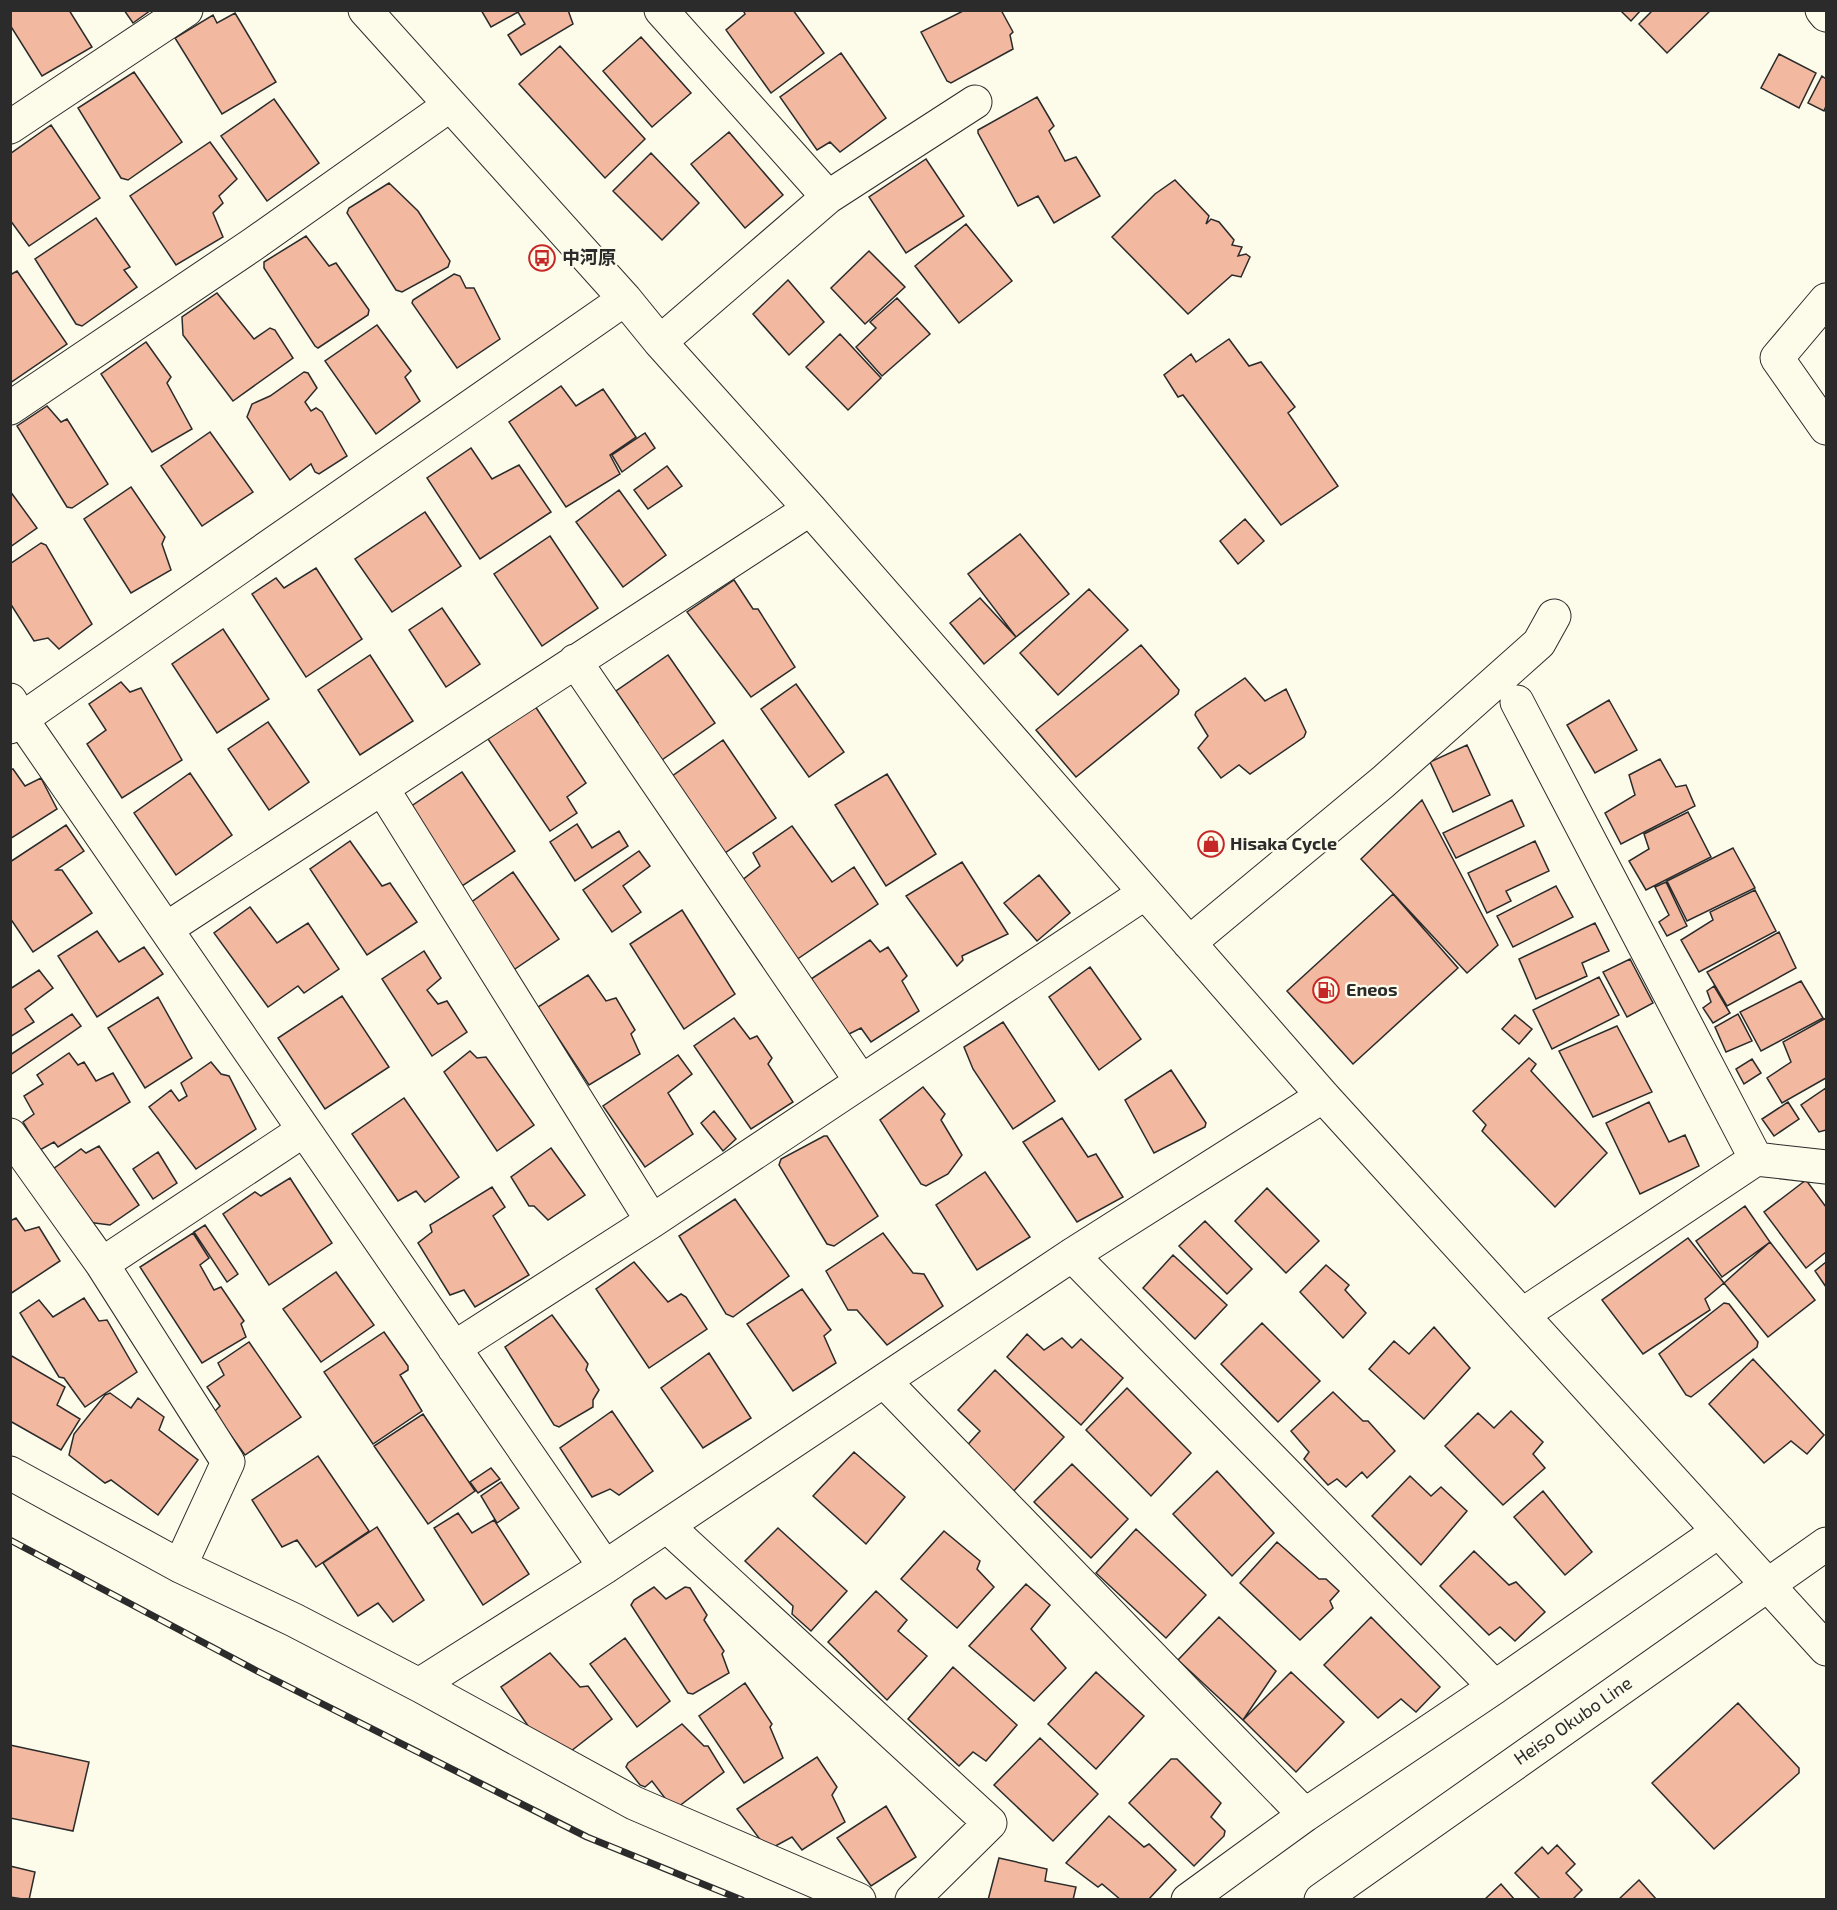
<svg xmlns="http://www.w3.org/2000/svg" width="1837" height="1910" viewBox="0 0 1837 1910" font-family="'Exo 2','Noto Sans JP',sans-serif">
<rect width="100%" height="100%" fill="#fdfbea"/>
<path fill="#f2b8a0" stroke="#2b2b2b" stroke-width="1.5" d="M10,10h59l23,37 -50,29 -32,-51z
M124,10h27l-18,13z
M481,10h87l5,14 -52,31 -13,-20 17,-11 -7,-12 -27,15z
M743,10h50l31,43 -53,40 -45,-63 19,-16z
M965,10h36l12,22 -3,3 3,14 -62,34 -4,-2 -26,-49z
M1620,10h21l-10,11z
M1653,10h58l-44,43 -28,-29z
M235,13l41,69 -54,32 -47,-76 38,-23 4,8z
M641,37l50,56 -39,34 -49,-56z
M560,46l85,93 -40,39 -86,-94z
M841,53l45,65 -46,34 -10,-10 -13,8 -37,-53z
M1779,54l37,19 -17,35 -38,-20z
M134,72l48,70 -54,38 -7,-2 -43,-70z
M1822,76l4,3v27l-2,5 -16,-8z
M1037,97l17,29 -5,5 16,30 11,-4 24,39 -46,27 -16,-27 -20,10 -40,-73v-3z
M274,99l45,64 -52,38 -46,-65z
M51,125l49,73 -71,48 -19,-26v-66z
M729,132l54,63 -38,33 -54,-64z
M210,142l27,37 -18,17 4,7 -10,10 10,24 -47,28 -46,-69z
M651,153l48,50 -37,37 -49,-49z
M926,159l38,57 -58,37 -37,-56z
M1175,180l34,36 -3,8 5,-5 8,3 15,18 -2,5 10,2 -4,9 8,-2 4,3 -9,20 -9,-2 -44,39 -76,-77 43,-43z
M389,183l29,28 32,50 -2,6 -46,25 -6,-2 -49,-77 2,-5z
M96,218l34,49 -6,3 13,17 -55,39 -6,-2 -41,-65z
M966,224l46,57 -53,42 -44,-57z
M306,236l23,30 7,-3 33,47 -1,5 -50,33 -3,-2 -51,-78v-6z
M869,251l36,36 -40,37 -34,-36z
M17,271l50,73 -57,39v-108z
M454,274l6,2 6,12h8l26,51 -43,29 -45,-65 1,-3z
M788,280l36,42 -35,33 -36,-41z
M217,293l37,46 16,-11 5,2 18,28 -60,43 -50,-66 -1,-18z
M897,298l33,36 -48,42 -26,-29 20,-19 -6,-6z
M377,325l34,46 -6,6 15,24 -44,33 -51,-73z
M840,334l41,44 -33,32 -42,-43z
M1229,339l20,27 12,-4 34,45 -7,6 50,73 -57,39 -98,-130 -5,2 -14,-22 27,-21 5,8z
M146,342l25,35 -4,6 25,46 -40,23 -51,-78z
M304,372l4,1 9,15 -12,14 6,9 5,-3 6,4 25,44 -28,18 -4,-2 -4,-8 -21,16 -43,-63 5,-13 18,-8z
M561,386l15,20 27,-17 33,48 -26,18 10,19 -54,33 -57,-85z
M47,406l14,16 6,-3 41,65 -36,24 -5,-1 -50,-81z
M210,432l43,60 -51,34 -41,-60z
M645,433l10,15 -33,24 -10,-17z
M471,448l21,31 27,-14 32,47 -71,47 -53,-81z
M667,466l15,20 -34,23 -14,-19z
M131,487l34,50 -3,7 9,26 -40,23 -47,-74z
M619,490l47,65 -43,32 -47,-65z
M10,491l27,37 -27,19z
M425,512l36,54 -69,46 -37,-53z
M1245,519l19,22 -26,23 -18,-23z
M1020,534l49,60 -53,43 -48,-63z
M550,536l48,72 -56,38 -48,-72z
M41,543l5,2 46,79 -33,25 -11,-11 -14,3 -24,-38v-39z
M316,568l46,71 -56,38 -54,-83 24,-16 8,10z
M734,580l19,29h5l37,58 -44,30 -64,-85z
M1089,589l39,41 -70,65 -38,-42z
M980,598l36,39 -32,27 -34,-41z
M442,608l38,56 -34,23 -37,-57z
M223,629l46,70 -52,34 -45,-69z
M1141,645l38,45 -1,4 -102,83 -40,-47z
M370,655l43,66 -53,34 -42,-65z
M668,655l47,68 -59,41 -25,-33 7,-8 -22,-32z
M1245,678l20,23 21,-12 20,43 -2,5 -54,37 -11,-9 -18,13 -23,-30 10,-12 -13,-21 1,-3z
M121,682l9,10 11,-4 41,72 -60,38 -35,-54 19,-14 -17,-26z
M796,684l48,68 -35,25 -48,-68z
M1609,700l28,50 -42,23 -28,-48z
M535,706l51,77 -19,14 10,16 -27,18 -62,-92z
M268,722l41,60 -40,28 -41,-61z
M723,740l53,78 -54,37 -54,-76z
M1467,745l23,50 -37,17 -23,-50z
M1660,759l16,28 10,-2 9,21 -74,38 -16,-31 30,-18 -6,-20z
M13,769l12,17 16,-8 16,31 -47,30v-69z
M462,772l53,79 -59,39 -52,-79z
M190,773l42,62 -56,40 -42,-62z
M887,774l49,80 -50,32 -51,-81z
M1422,800l76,145 -31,28 -106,-114z
M1512,800l12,26 -68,32 -13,-25z
M1688,812l23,45 -65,33 -17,-29 20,-12 -5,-15z
M577,824l15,24 27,-17 9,15 -53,35 -25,-39z
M66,825l18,26 -28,19h6l30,43 -59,39 -23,-34v-56z
M792,826l40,56 22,-15 24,37 -82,56 -55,-79 19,-15 -7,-13z
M350,841l32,45 8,-3 27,39 -50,33 -57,-86z
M1535,841l14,30 -43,20 5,10 -24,12 -19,-40z
M1733,848l22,40 -68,33 -20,-40z
M639,851l11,15 -27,20 18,26 -29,20 -29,-42z
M962,862l46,72 -46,22 1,4 -6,6 -51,-70z
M513,872l46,67 -47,32 -46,-65z
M1039,875l31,38 -33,28 -33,-38z
M1666,882l21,44 -20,10 -8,-14 10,-7 -14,-28z
M1556,886l17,31 -60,30 -16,-31z
M1755,890l21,41 -77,41 -18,-32 32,-20 -3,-8z
M1393,894l65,74 -105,96 -66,-73z
M250,907l27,36 31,-20 31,46 -35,24 -6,-7 -30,21 -54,-74z
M682,910l53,84 -51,35 -54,-85z
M1595,923l14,28 -27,12 5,13 -51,23 -17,-40z
M97,931l22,31 25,-15 19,27 -66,43 -39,-61z
M1779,932l17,36 -69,38 -20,-34z
M870,940l10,12 8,-5 19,29 -5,5 17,30 -48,31 -10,-14 -14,7 -36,-56z
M424,951l17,27 -14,12 11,14 9,-3 20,31 -35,24 -50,-77z
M1630,959l23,44 -26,14 -24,-45z
M1090,967l51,72 -42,31 -50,-73z
M39,970l14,18 -28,21 9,13 -24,15v-48z
M588,975l18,26 10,-3 19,32 -4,4 9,20 -51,31 -51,-78z
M1599,977l20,38 -67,34 -19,-39z
M1801,981l22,37 -62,33 -21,-39z
M1714,986l16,27 -17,10 -10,-15 8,-6 -4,-11z
M342,996l47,71 -64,42 -47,-71z
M158,997l34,61 -47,30 -37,-60z
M72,1014l9,12 -71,49v-20z
M1738,1014l14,27 -26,11 -11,-25z
M1515,1015l17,14 -13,15 -17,-15z
M734,1018l16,21 7,-3 15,22 -4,6 25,38 -42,27 -57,-83z
M1826,1018v60l-44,25 -15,-25 24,-16 -8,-20z
M1003,1022l52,79 -42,28 -40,-60 -9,-22z
M1617,1026l35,66 -59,25 -34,-66z
M470,1051l7,7 9,-1 48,68 -37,26 -53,-79z
M69,1053l9,12 6,-3 12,19 17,-8 17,29 -72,45 -4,-5 -14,8 -17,-28 11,-8 -10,-18 19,-12 -6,-9z
M678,1055l14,19 -24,19 25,41 -48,33 -42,-61z
M1529,1058l7,6 -5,7 76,82 -52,54 -73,-76 4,-6 -13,-14z
M1752,1059l9,14 -17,11 -8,-15z
M211,1062l10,12 8,2 27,53 -60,40 -47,-62 22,-17 8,11 8,-5 -6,-13z
M1171,1070l35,53 -1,4 -51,26 -29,-53z
M923,1087l22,27 -4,6 21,35 -14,19 -22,12 -5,-2 -41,-64z
M1826,1088v42l-7,2 -18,-27z
M404,1098l55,79 -34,25 -9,-11 -18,10 -46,-67z
M1649,1102l20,40 16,-7 14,31 -59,28 -34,-71z
M1788,1102l11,17 -25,17 -12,-17z
M714,1111l22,28 -13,12 -22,-28z
M1062,1118l26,39 8,-3 27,43 -46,25 -54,-80z
M824,1136h3l51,80 -44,30 -7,-2 -48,-79 2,-6z
M99,1146l40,59 -29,20 -23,-3 -34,-53 28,-20 5,4z
M551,1148l34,47 -37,25 -14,-14h-5l-18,-29z
M158,1152l19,31 -24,16 -20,-30z
M985,1172l45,65 -53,33 -41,-65z
M290,1178l42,65 -63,42 -46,-71 32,-22 6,4z
M1806,1180l20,27v45l-20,16 -42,-56z
M492,1187l13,20 -12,9 36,59 -54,32 -11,-17 -14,5 -32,-52 14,-11 -2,-7z
M1267,1188l52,53 -33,32 -51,-52z
M735,1199l54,77 -56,41 -7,-3 -47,-78z
M1745,1206l25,36 -48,35 -26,-36z
M16,1218l9,13 14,-4 21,34 -50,33v-73z
M1205,1221l47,48 -25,25 -48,-48z
M205,1225l33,49 -11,8 -33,-50z
M193,1233l16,25 -9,7 14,25 7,-3 23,34 -3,3 5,13 -44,26 -62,-96z
M883,1233l30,40 11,1 19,32 -56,39 -30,-35h-9l-22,-39z
M1688,1238l36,45 -19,16 5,11 -67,44 -41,-54z
M1770,1242l45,58 -47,37 -44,-54z
M1173,1255l54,50 -32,34 -52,-51z
M634,1262l34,40 13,-8 5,3 21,32 -58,39 -53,-79z
M1826,1262v25l-11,-16z
M1326,1265l23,20 -4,5 21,23 -23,25 -43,-46z
M336,1272l38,53 -53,37 -38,-53z
M802,1289l29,41 -7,6 12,27 -43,28 -46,-67z
M84,1298l15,23 8,-1 30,52 -52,35 -21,-29 -5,-1 -39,-64 19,-13 14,17z
M1724,1303l5,1 29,38 -1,5 -66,50 -5,-2 -27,-41z
M552,1315l36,49 -2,6 13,20 -6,10v7l-34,20 -5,-2 -49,-78z
M1262,1323l58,58 -42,41 -57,-58z
M1434,1327l36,41 -46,51 -55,-50 25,-28 15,13z
M384,1332l24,34v4l-8,5 22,36 -49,33 -49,-72z
M1027,1334l17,16 18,-12 10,10 9,-9 42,39 -42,47 -74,-68z
M249,1342l52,75 -56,38 -31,-43 6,-6 -13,-19 17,-12 -6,-12z
M709,1353l42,65 -48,30 -42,-60z
M10,1355l55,32 -8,18 23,14 -19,31 -51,-29z
M1753,1359l71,76 -17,19 -16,-13 -27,22 -55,-59z
M995,1370l69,67 -55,59 -47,-45 18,-20 -22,-21z
M1127,1388l64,65 -40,43 -65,-66z
M1333,1392l30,29h5l27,30 -28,27 -5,-6 -16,15 -9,-8 -9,6 -24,-26 5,-7 -18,-21z
M110,1393l21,15 7,-10 26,19 -5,13 39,30 -40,55 -47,-35 -6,3 -36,-28 5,-21 31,-39z
M612,1411l41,60 -34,24 -9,-6 -18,8 -32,-49z
M1511,1411l32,31 -10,12 12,14 -42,37 -58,-59 33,-33 16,15z
M423,1414l52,77 -47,33 -54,-78z
M854,1452l51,45 -39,47 -53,-48z
M318,1456l51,75 -53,36 -19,-27 -15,7 -30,-47z
M1072,1464l56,55 -37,39 -57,-56z
M491,1468l9,11 -22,14 -8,-11z
M1217,1471l57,62 -42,43 -59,-62z
M1410,1476l21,20 10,-9 26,24 -46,54 -49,-49z
M501,1482l18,26 -22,15 -16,-27z
M1543,1491l49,61 -27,23 -51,-58z
M458,1513l14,20 22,-13 35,54 -46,31 -49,-77z
M377,1527l47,73 -31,22 -15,-19 -20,13 -35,-53z
M778,1528l69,63 -36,40 -19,-17 1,-8 -48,-45z
M1136,1529l70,66 -40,43 -70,-65z
M944,1531l36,30 -3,8 17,18 -37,41 -56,-49z
M1277,1542l42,37h7l13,12 -9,10 3,7 -33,32 -60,-57z
M1474,1551l35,34 7,-3 29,30 -30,29 -15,-14 -11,8 -49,-49z
M1026,1584l24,21 -19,24 35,39 -32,33 -65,-55z
M654,1587l12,12 19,-12 5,1 17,27 -3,5 20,31 -2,3 7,19 -36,21 -5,-1 -57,-88 3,-5z
M876,1591l31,29 -9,11 29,25 -40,44 -59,-58z
M1219,1617l57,54 -33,49 -65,-60z
M1371,1617l69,70 -24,25 -15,-13 -23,19 -54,-53z
M625,1638l45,63 -33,26 -47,-63z
M550,1653l30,34 8,-1 24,33 -46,36 -24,-9 -41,-59z
M953,1667l64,58 -31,36 -13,-9 -14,14 -51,-47z
M1096,1672l48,44 -48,53 -48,-45z
M1291,1672l53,50 -48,50 -53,-52z
M745,1683l27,41 -2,3 13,31 -39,25 -45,-67z
M1738,1703l61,65v5l-85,76 -62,-66z
M682,1724l22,22h4l16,26 -50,38 -22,-29 -7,6 -5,-2 -14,-18 2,-4z
M1040,1738l58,56 -45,47 -59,-56z
M10,1745l79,17 -16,69 -63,-13z
M817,1757l20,30 -5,8 13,27 -43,28 -10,-13 -24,13 -31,-41z
M1171,1759h6l44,44 -10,14 14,14 -1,5 -30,30 -65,-63z
M886,1806l30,51 -45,29 -34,-48z
M1109,1816l35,31 5,-3 27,26 -28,30h-27l-19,-16 -4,3 -32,-24z
M1557,1845l18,19 -9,9 16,17 -10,10h-31l-26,-27 27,-26 6,7z
M999,1858l48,11 -2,12 31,6 -3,13h-85z
M10,1866l25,6 -6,28 -19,-3z
M1639,1880l18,20h-39z
M1501,1884l14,16h-31z"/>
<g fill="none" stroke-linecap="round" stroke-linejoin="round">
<g stroke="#2b2b2b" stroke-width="35">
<path id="minor" d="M365,10l260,289 35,43 150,167 513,587 503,553
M661,10l167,187
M1822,10l4,5
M10,127l176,-117
M1826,300l-49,58 49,70
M660,342l168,-145 147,-95
M10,408l242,-163 198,-140
M575,661l286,420
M10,700l12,20 583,847
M1517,702l239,457 -234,156
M10,727l615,-428
M382,788l270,433
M166,929l644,-420
M1189,943l194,-161 156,-139 15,-27
M10,1135l92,129 126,198 -48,104
M1756,1159l70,8
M1072,1255l423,432 -190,128 -117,85
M102,1264l202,-134
M454,1348l198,-127 493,-328
M884,1381l421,434
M10,1473l170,93 114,54 125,65 215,118 225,97
M667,1526l323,297 -78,77
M419,1685l186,-118 467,-312 251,-159
M1495,1687l224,-156"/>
</g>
<g stroke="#2b2b2b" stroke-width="35">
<path id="major" d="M1321,1900l505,-356"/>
</g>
<use href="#minor" stroke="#fdfbea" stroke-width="33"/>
<use href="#major" stroke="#fdfbea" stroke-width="33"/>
<g stroke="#2b2b2b" stroke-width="7">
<path id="rail" d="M10,1540l247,131 330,166 155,63"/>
</g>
<use href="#rail" stroke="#fdfbea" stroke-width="4.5" stroke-dasharray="14" stroke-linecap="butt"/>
</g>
<defs>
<g id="bus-ring" transform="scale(1.35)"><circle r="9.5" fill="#fdfbea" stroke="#c62828" stroke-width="1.5"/><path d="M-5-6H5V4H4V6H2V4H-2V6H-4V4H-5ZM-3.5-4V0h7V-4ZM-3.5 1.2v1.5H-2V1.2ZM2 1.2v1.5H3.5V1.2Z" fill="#c62828"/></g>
<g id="shop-ring" transform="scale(1.35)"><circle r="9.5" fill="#fdfbea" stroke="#c62828" stroke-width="1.5"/><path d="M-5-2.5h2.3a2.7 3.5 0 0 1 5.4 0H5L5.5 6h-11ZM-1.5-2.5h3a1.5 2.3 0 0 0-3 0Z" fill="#c62828"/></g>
<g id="fuel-ring" transform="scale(1.35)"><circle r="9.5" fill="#fdfbea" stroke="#c62828" stroke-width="1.5"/><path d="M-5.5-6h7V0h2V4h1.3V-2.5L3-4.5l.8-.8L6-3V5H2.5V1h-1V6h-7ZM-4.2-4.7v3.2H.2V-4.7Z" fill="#c62828"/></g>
</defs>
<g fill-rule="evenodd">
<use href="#bus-ring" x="542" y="258"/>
<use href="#shop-ring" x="1211" y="844"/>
<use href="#fuel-ring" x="1326" y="990"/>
</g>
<g text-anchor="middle" stroke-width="4.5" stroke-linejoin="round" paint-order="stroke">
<g font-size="18" font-weight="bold" fill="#2b2b2b" stroke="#fdfbea" text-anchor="start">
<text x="562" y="264">中河原</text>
<text x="1230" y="850">Hisaka Cycle</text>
<text x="1346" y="996">Eneos</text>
</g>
<g font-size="18" fill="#2b2b2b" stroke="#fdfbea">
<text transform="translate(1573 1721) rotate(-35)" y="6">Heiso Okubo Line</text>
</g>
</g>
<rect width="1837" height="1910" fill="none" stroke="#2b2b2b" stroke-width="24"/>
</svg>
